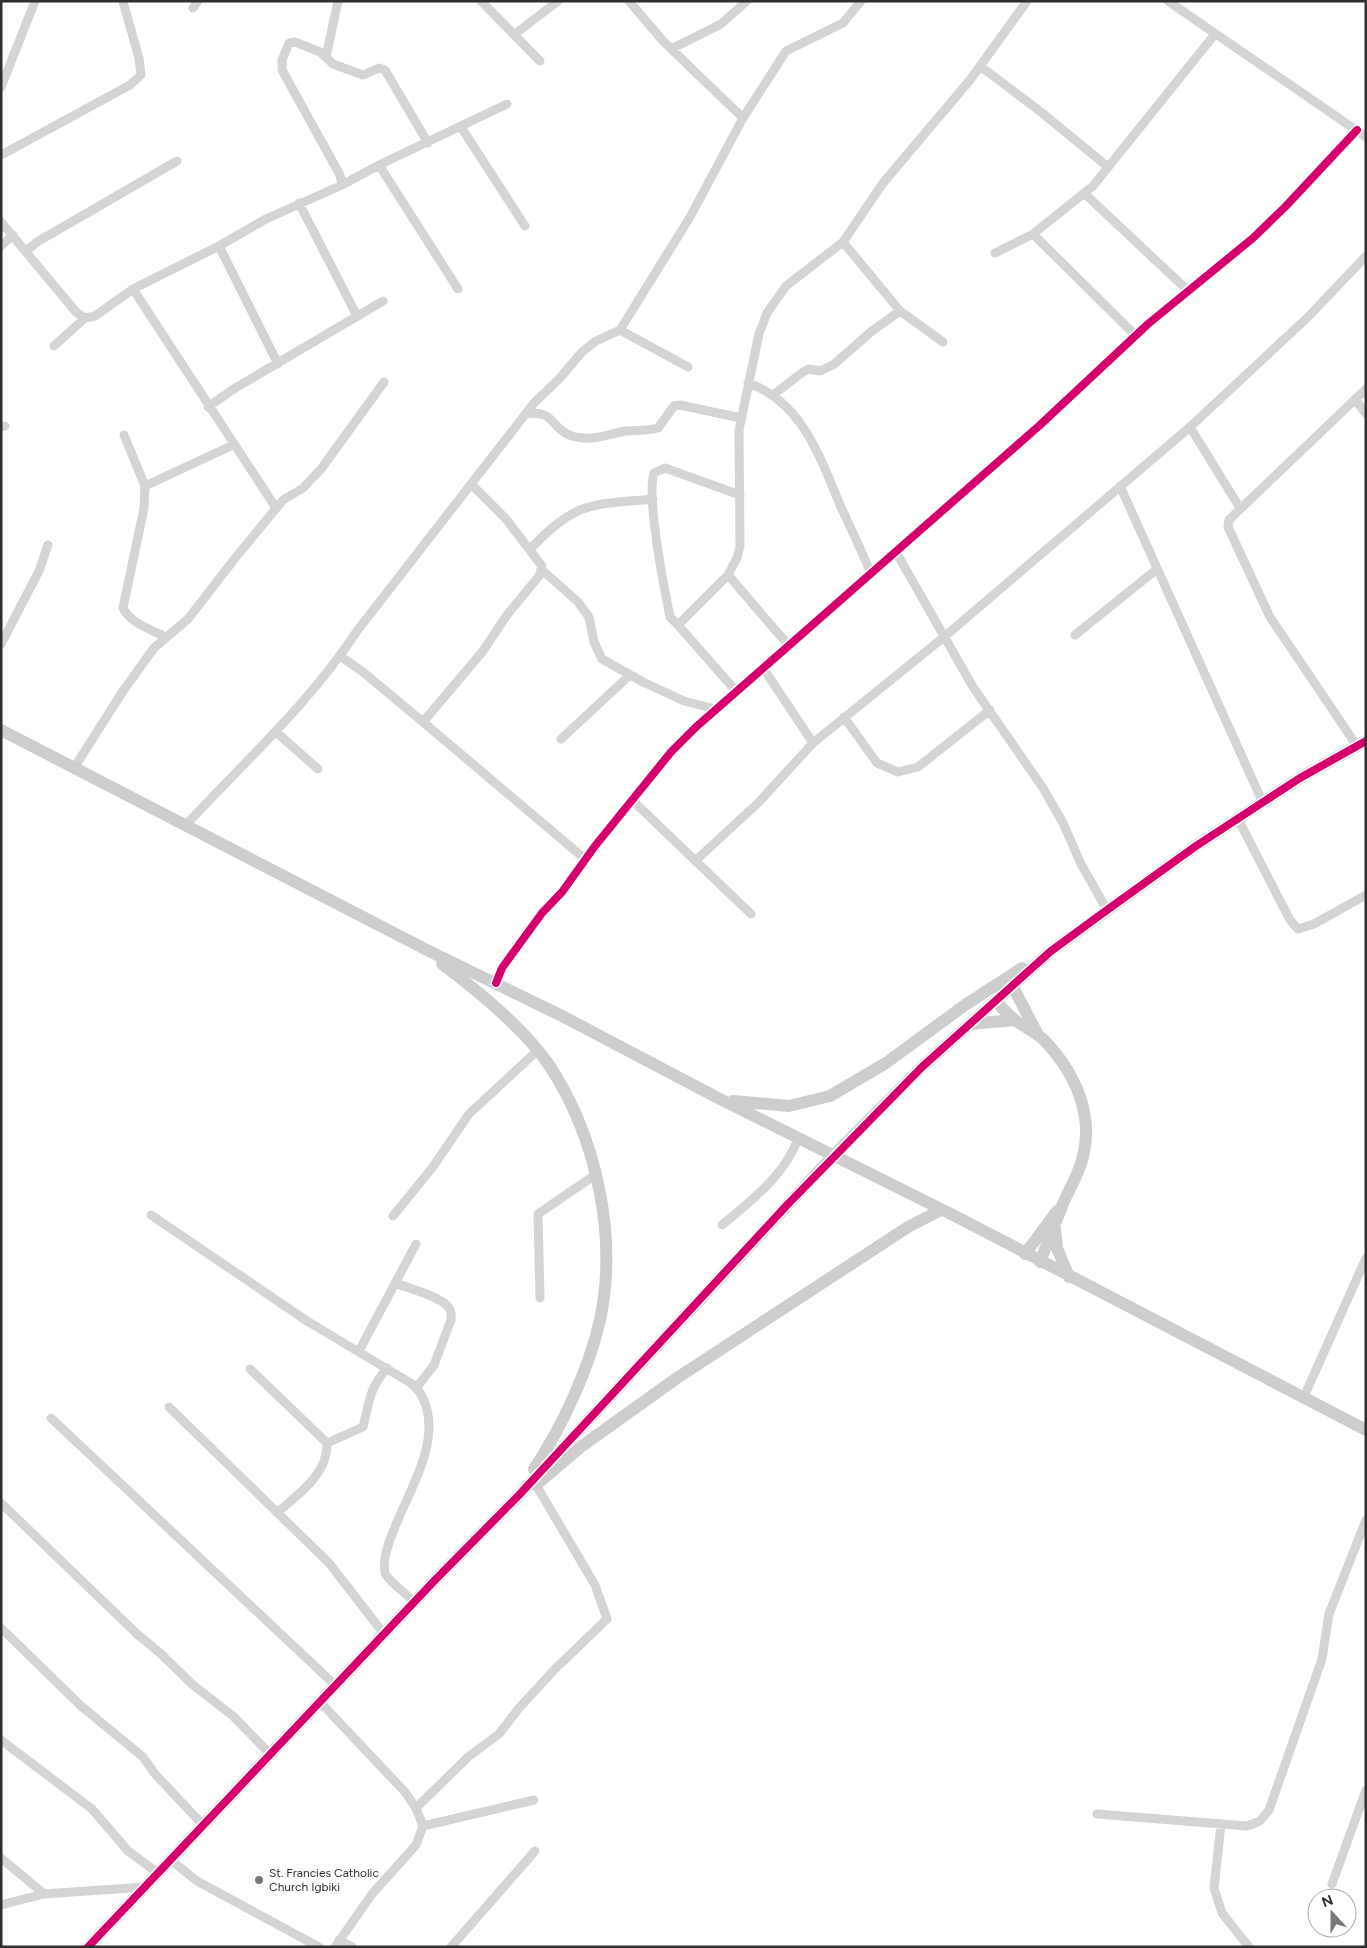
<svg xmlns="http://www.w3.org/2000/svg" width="1367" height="1948" viewBox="0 0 1367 1948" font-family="Figtree,sans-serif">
<rect width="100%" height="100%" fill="#fff"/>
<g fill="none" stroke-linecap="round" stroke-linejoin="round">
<path stroke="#d4d4d4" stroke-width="9" d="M481,1l59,60
M629,1l34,40 80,77
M1168,1l198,136
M193,8l5,-7
M515,34l43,-33
M671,49l50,-25 26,-23
M326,57l12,-56
M980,66l61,46 67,55
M1,87l34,-86
M461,127l64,99
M1,155l129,-70 11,-10 -2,-17 -16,-56
M379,165l79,124
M342,185l-2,-10 -58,-105v-10l7,-17 6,-1 25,10 13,12 30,11 16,-7 6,2 43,73
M1085,194l98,92 8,3
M299,203l58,113
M1,222l75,90 9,6 10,-2 38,-27 86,-43 47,-27 76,-34 37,-20 128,-61
M1033,234l103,102
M843,242l57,69 43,31
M1,246l12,-11
M219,246l59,118
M26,251l11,-9 140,-81
M995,253l38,-19 60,-48 122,-152
M133,289l143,219
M620,330l68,37
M54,346l31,-28
M748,383c55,19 72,75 93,124 10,22 21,44 30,67
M773,395l30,-23 6,-3 11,2 13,-6 39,-34 28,-20
M1355,399l11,15
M208,407l24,-17 151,-89
M526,414c29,-5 24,15 46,22 20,6 36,-2 54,-5 11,-1 22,0 32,-3l16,-22 6,-1 61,13
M1,427l4,-1
M1190,427l50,81
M124,435l21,51 -1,22 -21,100c7,15 29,22 43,29
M145,486l88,-41
M1120,486l143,317
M740,495l-75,-27 -11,5c-8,25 10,114 16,144l8,8 50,-50 9,-17 3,-12 -1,-116 20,-96 8,-21 19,-27 57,-44 40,-59 87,-103 57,-79
M530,549c13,-13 26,-26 42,-35 22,-13 56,-12 81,-15
M896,552l77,135 70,101 20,35 18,41 26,46
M542,570l36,32 11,15 5,25 8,17 41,23 41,19 31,8
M728,575l61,71
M678,625l58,66
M1075,635l82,-66
M1,644l38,-73 9,-26
M340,656l23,16 60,50 60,-71 24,-36 32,-39 3,-10 -36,-47 -35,-35
M763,668l50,75
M844,717l33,46 21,9 20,-5 72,-57
M423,722l162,137
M276,732l42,37
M561,739l69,-64
M1357,746l-87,-129 -42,-90 1,-7 6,-6 131,-125
M74,768l49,-77 31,-43 34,-29 48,-62 47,-57 20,-12 18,-19 63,-87
M632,800l119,114
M1238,819l52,101 8,9 16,-5 52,-29
M185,826c59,-64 124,-122 172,-195l177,-228 25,-24 23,-27 14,-11 24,-11 70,-113 53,-99 43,-67 57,-28 18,-22
M695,861l63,-58 55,-60 131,-106 246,-210 118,-110 58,-61
M496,983l6,-15 40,-55 20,-21 33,-46 76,-94 25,-25 344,-302 108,-101 105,-86 33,-32 71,-76
M151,1215l156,106 102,61c10,7 13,13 17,24 13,41 -19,88 -33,126 -5,12 -11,28 -8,41 3,8 22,21 29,29
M393,1216l39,-48 37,-54 68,-63
M722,1225c30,-25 62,-49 76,-86
M395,1283c13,5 48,14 54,25 3,4 2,8 2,12l-17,45 -17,22
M540,1298l-2,-84 57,-39
M359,1351l57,-107
M250,1369l77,74c1,32 -29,51 -50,70
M1303,1399l63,-141
M169,1407l160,156 55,71
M51,1418l284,267
M327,1443l36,-16c7,-27 5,-36 24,-59
M1,1503l135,130 24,20 33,32 40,31 37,38
M1,1628l79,77 63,52 12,17 48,51
M320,1702l85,90 11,16 7,18 -7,19 -44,49 -37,53
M1,1740l91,69 36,42 30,22
M416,1808l52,-51 31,-23 20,-26 36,-39 52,-50 -12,-34 -59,-100
M1097,1814l150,12 13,-5 9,-11 53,-151 7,-45 37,-94
M1221,1824l-7,64 8,25 27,34
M423,1826l111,-26
M1,1858l43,36
M171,1860l26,21 122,66
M1332,1884l34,-94
M1,1905l43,-11 101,-7
M339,1940l13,7
M451,1947l84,-96"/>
<path stroke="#cdcdcd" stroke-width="12" d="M1,730l426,220 137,67 154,81 237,118 411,214
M442,964c36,27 81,63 107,101 47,71 69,171 51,255 -11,49 -38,107 -66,149
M1012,985l25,48
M996,1001c6,7 12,14 19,19 10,8 22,12 31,22 34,37 52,84 31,132 -5,12 -12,23 -16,35 -7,17 -14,35 -21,53
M970,1024l45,-4
M733,1101l56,5 41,-10 56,-33 79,-58 57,-37
M844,1145l78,-78 129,-116 145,-105 104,-68 66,-37
M1055,1229l2,19 12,29
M1025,1254l32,-43
M536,1485l46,-39 95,-68 231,-151 33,-17
M88,1947l348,-368 83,-84 301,-325"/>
<path stroke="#cdcdcd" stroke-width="12" d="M820,1170l24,-25"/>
<g stroke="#fff" stroke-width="11">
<path id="cycleway" d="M496,983l6,-15 40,-55 20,-21 33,-46 76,-94 25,-25 344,-302 108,-101 105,-86 33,-32 71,-76
M88,1947l348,-368 83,-84 269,-291 134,-137 129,-116 56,-41 89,-64 104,-68 66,-37"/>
</g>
<use href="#cycleway" stroke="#d6006c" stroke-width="8"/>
</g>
<circle fill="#787878" stroke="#fff" stroke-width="2" cx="259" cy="1880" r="5"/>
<g text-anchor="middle" stroke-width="5" stroke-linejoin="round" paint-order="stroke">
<g font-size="12" fill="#2f2f2f" stroke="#fff" text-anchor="start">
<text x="269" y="1877">St. Francies Catholic<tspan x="269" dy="14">Church Igbiki</tspan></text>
</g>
</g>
<rect width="1367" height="1948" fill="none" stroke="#2f2f2f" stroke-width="5"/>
<g transform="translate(1332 1913) rotate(339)"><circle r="24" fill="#ffffff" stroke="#acacac"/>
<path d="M0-4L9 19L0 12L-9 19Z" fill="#787878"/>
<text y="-8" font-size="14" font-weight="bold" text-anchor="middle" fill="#2f2f2f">N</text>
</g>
</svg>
